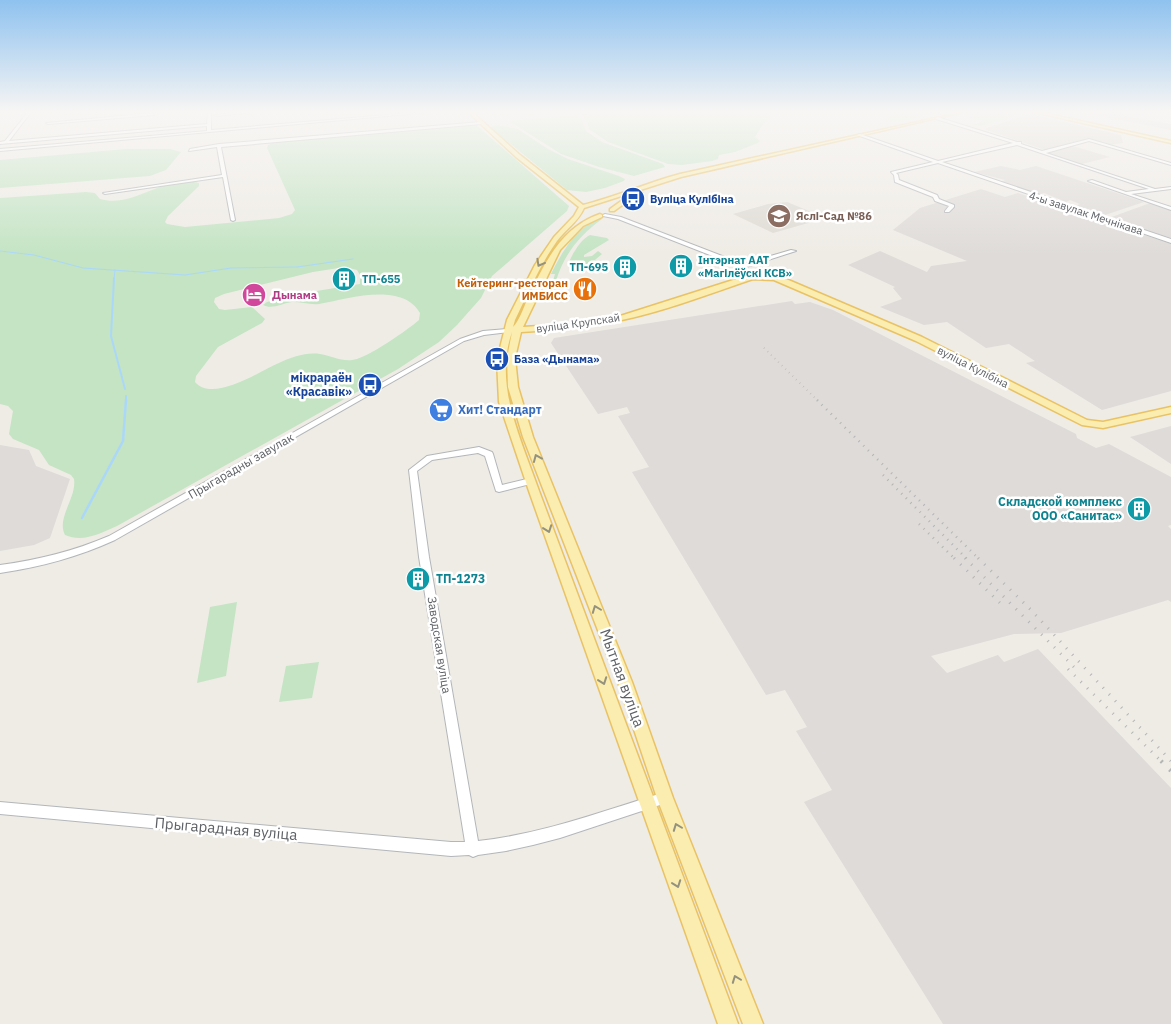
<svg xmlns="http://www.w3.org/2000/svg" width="1171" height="1024" viewBox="0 0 1171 1024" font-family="'IBM Plex Sans',sans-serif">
<rect width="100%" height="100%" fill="#efece6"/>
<path fill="#dedbd8" d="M1080,112h23l68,12v6z
M1001,166l19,4 16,-4 108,36 -42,14 -29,-9 7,-3 -10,-4 -4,2 -22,-9 -6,2 -37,-13 4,-2 -31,-8z
M981,189l24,8 13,-4 153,51v147l-69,19 -76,-47 9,-2 -26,-17 -23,4 -39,-26 -23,3 -44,-18 22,-8 -9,-11 2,-1 -47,-22 32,-14 47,21 4,-6 36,-5 -74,-31 27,-22z
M1150,203l21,7v28l-62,-20z
M792,301l3,3 15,-2 23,8 243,124 1,4 19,10 13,-4 62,33v48l-3,1 3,3v73l-3,-2 -107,33 -47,1 -83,22 16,17 51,-18 6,7 34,-13 133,139v236h-228l-139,-222 28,-12 -36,-59 11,-4 -22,-37 -19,5 -134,-223 17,-5 -31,-51 12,-3 -3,-6 -29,7 -47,-71 3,-5z
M1171,426v38l-41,-27z
M0,445l29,5 7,16 34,13 -20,59 -16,7 -34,6z"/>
<path fill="#dedbd4" d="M1029,114l92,21 2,8 -14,2 -23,-6 -41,11 -61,-21z
M1073,146l37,11 -28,7 -35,-11z
M787,202l39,16 -53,15 -40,-19 35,-10z"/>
<path fill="#c4e4c4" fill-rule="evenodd" d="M619,112h146l6,4 -7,7 -9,14 5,4 -2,2 -23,9 -16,3 -1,4 -6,2 -30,4 -14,-1 -60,-22 -19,-13 -2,-7 -5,-7z
M893,112h44c-15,3 -37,13 -52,7h3z
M997,112l28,1 -44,13 -9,-1 12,-4 -16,-4z
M576,115l5,3 5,13 16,11 61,22 2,3 -31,9 -35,-9 -38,-13 -52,-33z
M475,124l94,82 -2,5 -75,65 -11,22 -24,27 -18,17 -41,27 -281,157c-16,7 -34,17 -52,9 -9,-17 12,-37 9,-56l-3,-4 -22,-10 -10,-15 -26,-11 -4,-5 4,-23 -5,-5 -8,-2v-206l86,-6 9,1 5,6c34,10 65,-26 99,-16v3l-31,30 -3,6 2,2 18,3 94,-9 13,-4 3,-4 -28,-62 1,-3 9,-4zM345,267l12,3 3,5v9l-56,9 -37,9 -4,3c9,5 20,-2 29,-3 10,0 18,3 27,2 28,-5 83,-23 101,9l-1,7c-13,11 -46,34 -62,39 -15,4 -23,-3 -37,-5 -14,-2 -28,3 -41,9 -19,8 -66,40 -84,19l1,-6 22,-29 44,-24 3,-4 -13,-12 -27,3 -6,-1 -5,-7 1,-4 9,-4 89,-22z
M498,125l20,4 30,20 20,10 51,17 6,3 -1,2 -19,7 -19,4 -19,-2 -76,-62 2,-2z
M126,149h44l11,3 -15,18 -16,6 -150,12v-28z
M600,219h2c-22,16 -38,35 -46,62h-3l2,-7h-4c10,-20 26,-49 49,-55z
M590,235l17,3 2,2 -25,15v2l8,-1 6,-5 4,3 -13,11 -18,-1 -2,-2c4,-9 12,-23 21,-27z
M237,602l-11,74 -29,7 13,-76z
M319,662l-7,36 -33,4 7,-36z"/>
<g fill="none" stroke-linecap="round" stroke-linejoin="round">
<path stroke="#abd8fa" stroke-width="1" d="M0,251l34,4 49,13 102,7 46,-7 66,-1 56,-8
M114,280l1,-10"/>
<path stroke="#abd8fa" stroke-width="2" d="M114,278l-3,58 14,53
M126,402v-6"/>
<path stroke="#abd8fa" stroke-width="2.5" d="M82,518l41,-77 3,-41"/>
<g stroke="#b3b6b9" stroke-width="2">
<path id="minor" d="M28,112h3l-22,29 198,-17 1,-12h3v18l211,-18h9l-431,39v-2l207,-18v-5l-207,18v-2l5,-1z
M244,112h9l-37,4 -2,-1z
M153,113l1,2 -106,9 -2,-1z
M937,117l80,25h4v2l21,7 47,-12 82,24v2l-82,-24 -43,12 109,36 16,-2v2l-40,5 40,13v3l-83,-29 4,-1 34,12 23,-3 -132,-44 -75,17 229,77v4l-233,-80 -42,10 2,2 1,5 38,15 2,4 15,6v2l-5,5h-4v-1l4,-5 -14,-5 -2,-4 -38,-15 -1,-7 -3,-3 42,-10 -76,-27 3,-1 78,27 75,-18 -77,-24z
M481,122l1,2 -261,23 14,73 -2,1 -2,-1 -8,-43 -118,17 -2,-1 119,-18 -5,-28 -28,4 1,-2 29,-5z
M605,214l16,3 122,47 48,-14 5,1 -53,17 -125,-49 -15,-3v-1z
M507,329l2,1v2l-25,3 -20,6 -349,199c-37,17 -75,27 -115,33v-8c38,-5 74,-14 109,-29l351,-197 23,-8z
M479,447l13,5 1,2 9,31 29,-7 4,3 -1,2 -35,9 -3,-1 -11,-35 -7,-3 -46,7 -15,11 12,86 49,284c65,-7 125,-30 187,-49l4,2 2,4 -2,4 -109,36 -27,7 -27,6 -28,4 -5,2 -4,-2 -18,1 -451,-42v-12l451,40h14l-46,-285 -10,-87 18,-14z"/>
</g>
<g stroke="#e9c265" stroke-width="3">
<path id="major" d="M468,112h4l48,43 63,50c32,-8 64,-22 97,-31l283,-62 -282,65 -97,31c-6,14 -18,21 -27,33 -17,24 -29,52 -42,79l-2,7c6,-6 10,-18 14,-27 17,-36 33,-72 73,-86l2,1v2l-19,9 -23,24 -37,77 49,-3 45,-7 132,-42 17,-1 13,2 143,61 165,83 16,2 68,-15v6l-68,15 -21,-3 -166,-84 -142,-61 -21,-1c-45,15 -90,33 -136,42 -32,7 -64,9 -96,11l-6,26 3,29 15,50 99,245 41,116 90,226h-20l-86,-226 -39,-116 -95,-245 -15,-50 -1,-29 5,-26c-19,53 10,109 27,159l199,533h-20l-189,-533 -30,-89 -2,-42 10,-40 28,-55 19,-28 20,-21 5,-9 -63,-50z
M1034,112h6l131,29v2z
M631,194l5,1 -22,16h-4v-2z"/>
</g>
<use href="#minor" fill="#fff" fill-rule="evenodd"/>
<use href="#major" fill="#faedaf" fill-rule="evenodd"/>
<path stroke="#b4b5b5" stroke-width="2" stroke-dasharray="0.5 4.5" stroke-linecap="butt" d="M764,348l55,54"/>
<path stroke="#b4b5b5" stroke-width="2.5" stroke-dasharray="1 5.5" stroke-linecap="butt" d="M817,400l162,159
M883,475l84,84
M919,524l36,35"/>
<path stroke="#b4b5b5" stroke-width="3" stroke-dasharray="1 8" stroke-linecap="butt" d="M954,558l48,47
M965,558l114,114
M978,558l54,53 139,150
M1068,669l94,93"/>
<path stroke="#b4b5b5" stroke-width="4" stroke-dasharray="2 10" stroke-linecap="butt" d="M1161,761l10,10"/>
</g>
<defs><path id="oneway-chevron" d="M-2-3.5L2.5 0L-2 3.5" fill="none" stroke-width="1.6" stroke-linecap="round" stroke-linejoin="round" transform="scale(1.25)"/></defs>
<g stroke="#94927f">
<use href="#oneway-chevron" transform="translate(540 263) rotate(119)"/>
<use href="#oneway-chevron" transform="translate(537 458) rotate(-113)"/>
<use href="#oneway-chevron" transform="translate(548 529) rotate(70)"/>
<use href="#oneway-chevron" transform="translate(596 609) rotate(-111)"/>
<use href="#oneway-chevron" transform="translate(603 681) rotate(70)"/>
<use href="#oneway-chevron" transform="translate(677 827) rotate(-111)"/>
<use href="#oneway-chevron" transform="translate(677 884) rotate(70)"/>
<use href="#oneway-chevron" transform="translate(736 979) rotate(-111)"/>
</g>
<linearGradient id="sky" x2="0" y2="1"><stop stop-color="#8fc2ef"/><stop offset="0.44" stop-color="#f8f6f4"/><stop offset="1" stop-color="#f8f6f4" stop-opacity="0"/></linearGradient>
<rect width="1171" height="255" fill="url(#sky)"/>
<defs>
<g id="bus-disc" transform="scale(1.25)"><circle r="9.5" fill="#1a4fb4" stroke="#fff"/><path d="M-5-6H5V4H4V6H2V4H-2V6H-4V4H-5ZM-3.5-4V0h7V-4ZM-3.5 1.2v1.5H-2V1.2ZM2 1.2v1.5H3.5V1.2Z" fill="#fff"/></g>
<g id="school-disc" transform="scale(1.25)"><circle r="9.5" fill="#8d6e63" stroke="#fff"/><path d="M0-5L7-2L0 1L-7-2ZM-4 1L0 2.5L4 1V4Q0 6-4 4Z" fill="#fff"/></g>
<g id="building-disc" transform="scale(1.25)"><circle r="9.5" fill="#0f9aa8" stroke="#fff"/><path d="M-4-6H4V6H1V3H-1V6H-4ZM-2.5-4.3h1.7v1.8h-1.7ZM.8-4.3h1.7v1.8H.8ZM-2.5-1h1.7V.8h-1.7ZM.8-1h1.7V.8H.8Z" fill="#fff"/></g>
<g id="restaurant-disc" transform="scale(1.25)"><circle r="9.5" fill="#e8710a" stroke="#fff"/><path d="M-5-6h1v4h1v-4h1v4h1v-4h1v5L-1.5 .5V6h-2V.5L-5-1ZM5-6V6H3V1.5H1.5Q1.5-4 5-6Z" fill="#fff"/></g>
<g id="hotel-disc" transform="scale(1.25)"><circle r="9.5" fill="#d1479c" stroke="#fff"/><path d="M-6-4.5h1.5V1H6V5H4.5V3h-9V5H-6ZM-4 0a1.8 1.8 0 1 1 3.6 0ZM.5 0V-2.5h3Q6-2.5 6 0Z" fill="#fff"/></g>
<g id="supermarket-disc" transform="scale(1.25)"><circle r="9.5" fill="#3f7fe0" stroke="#fff"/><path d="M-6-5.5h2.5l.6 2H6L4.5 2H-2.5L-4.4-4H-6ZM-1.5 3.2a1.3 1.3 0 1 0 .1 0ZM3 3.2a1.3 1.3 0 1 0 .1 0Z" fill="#fff"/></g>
</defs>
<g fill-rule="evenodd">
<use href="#bus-disc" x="633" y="199"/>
<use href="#school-disc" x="779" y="216"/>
<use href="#building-disc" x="681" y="266"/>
<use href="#building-disc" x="625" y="267"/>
<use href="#building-disc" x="344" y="279"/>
<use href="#restaurant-disc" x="585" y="289"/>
<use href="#hotel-disc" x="254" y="295"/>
<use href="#bus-disc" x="497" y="359"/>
<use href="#bus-disc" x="370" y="385"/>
<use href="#supermarket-disc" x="441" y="410"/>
<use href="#building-disc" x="1139" y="509"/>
<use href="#building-disc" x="418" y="579"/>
</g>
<g text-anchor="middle" stroke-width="5" stroke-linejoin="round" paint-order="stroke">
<g font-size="11" font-weight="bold" fill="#164399" stroke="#fff" text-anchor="start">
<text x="650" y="203">Вуліца Кулібіна</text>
<text x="514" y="363">База «Дынама»</text>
</g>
<g font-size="11" fill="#5d6165" stroke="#fff">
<text transform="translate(1086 213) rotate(18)" y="4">4-ы завулак Мечнікава</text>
<text transform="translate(578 323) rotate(-8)" y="4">вуліца Крупскай</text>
<text transform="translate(973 367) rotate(27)" y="4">вуліца Кулібіна</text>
</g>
<g font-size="11" font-weight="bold" fill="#785e54" stroke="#fff" text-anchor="start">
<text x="796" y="220">Яслі-Сад №86</text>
</g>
<g font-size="11" font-weight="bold" fill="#0d838f" stroke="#fff" text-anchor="start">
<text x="698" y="264">Інтэрнат ААТ<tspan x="698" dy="13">«Магілёўскі КСВ»</tspan></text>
<text x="608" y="271" text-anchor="end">ТП-695</text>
<text x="362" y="283">ТП-655</text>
</g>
<g font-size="11" font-weight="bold" fill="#c56008" stroke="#fff" text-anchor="end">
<text x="568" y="287">Кейтеринг-ресторан<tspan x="568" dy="13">ИМБИСС</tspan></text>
</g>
<g font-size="11" font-weight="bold" fill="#b23c85" stroke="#fff" text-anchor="start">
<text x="272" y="299">Дынама</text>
</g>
<g font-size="12" font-weight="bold" fill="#164399" stroke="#fff" text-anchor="end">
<text x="352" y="382">мікрараён<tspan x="352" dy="14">«Красавік»</tspan></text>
</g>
<g font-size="12" font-weight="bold" fill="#366cbe" stroke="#fff" text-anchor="start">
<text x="458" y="414">Хит! Стандарт</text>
</g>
<g font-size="12" fill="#5d6165" stroke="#fff">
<text transform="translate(241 466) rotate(-30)" y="4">Прыгарадны завулак</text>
<text transform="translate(439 645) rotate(81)" y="4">Заводская вуліца</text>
</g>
<g font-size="12" font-weight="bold" fill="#0d838f" stroke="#fff" text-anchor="end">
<text x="1122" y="506">Складской комплекс<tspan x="1122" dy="14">ООО «Санитас»</tspan></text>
<text x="436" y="583" text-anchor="start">ТП-1273</text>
</g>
<g font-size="15" fill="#5d6165" stroke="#fff">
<text transform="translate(622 678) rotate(70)" y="5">Мытная вуліца</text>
<text transform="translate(226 829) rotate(5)" y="5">Прыгарадная вуліца</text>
</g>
</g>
</svg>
